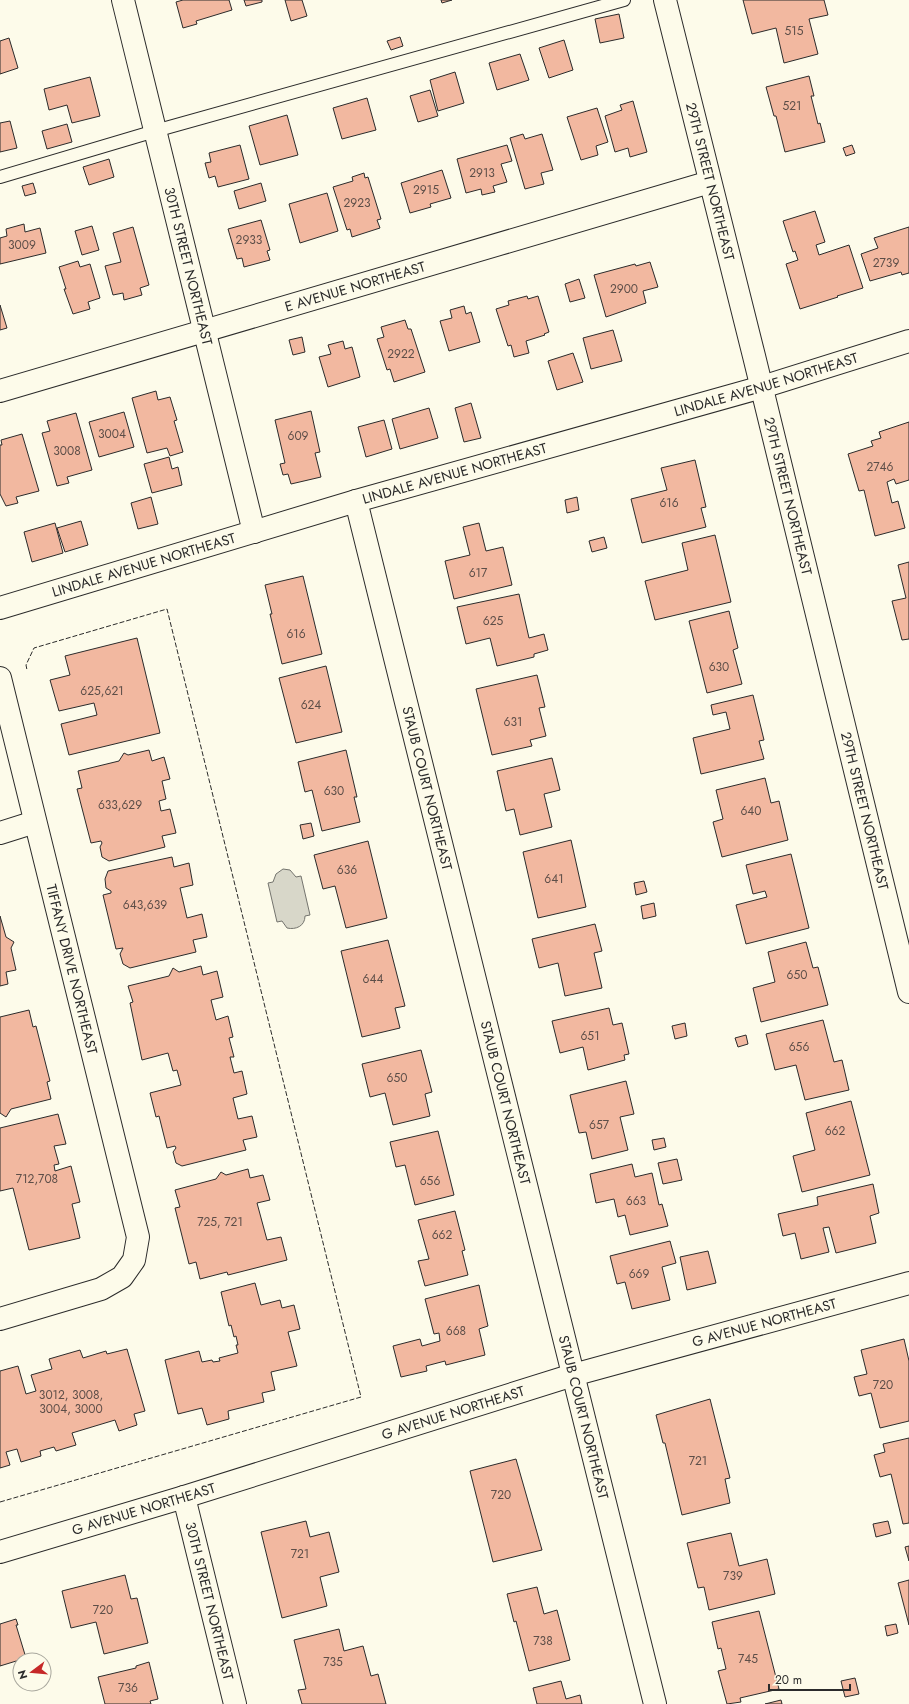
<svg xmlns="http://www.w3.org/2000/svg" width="909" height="1704" viewBox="0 0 909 1704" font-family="Jost,sans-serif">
<rect width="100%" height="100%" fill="#fdfbea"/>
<path fill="#d8d7c9" stroke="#74746e" d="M283,869l7,1 6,7 5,-1 9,39 -5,1c0,10 -9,14 -18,12l-5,-7 -5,1 -9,-39 5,-1 3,-8z"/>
<path fill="#f2b8a0" stroke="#2b2b2b" d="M183,0h46l3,10 -36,11 1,3 -14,4 -7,-26z
M244,0h18v2l-16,4z
M285,0h17l5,16 -16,5z
M441,0h11l-10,3z
M743,0h81l4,15 -19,4 9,35 -34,9 -8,-35 -24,6z
M619,14l5,24 -24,5 -5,-24z
M400,37l3,9 -12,4 -4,-9z
M9,38l9,30 -18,6v-33z
M564,40l9,30 -24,8 -10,-30z
M520,54l9,26 -32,10 -8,-27z
M455,72l9,31 -26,8 -8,-31z
M809,76l5,20h-3l7,28 2,-1 5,19 -40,10 -9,-36h-2l-8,-29z
M90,77l10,39 -28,7 -5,-18 -18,5 -5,-21z
M430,90l8,26 -20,6 -8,-26z
M367,98l9,32 -34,9 -9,-31z
M633,101l14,51 -17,5 -2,-9 -13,4 -10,-36 17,-6 -2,-5z
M597,108l11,34 -12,4 2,9 -17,5 -14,-43z
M287,115l11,40 -38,10 -11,-39z
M10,121l7,27 -17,4v-29z
M67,124l5,18 -25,7 -5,-18z
M523,134l2,5 17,-5 11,36 -12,3 3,11 -19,5 -15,-51z
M240,145l9,34 -31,8 -3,-11 -6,2 -4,-15 6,-1 -2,-9z
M507,145l5,16 -11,3 6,18 -14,4 2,6 -13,3 -1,-6 -15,4 -9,-34z
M852,145l3,8 -9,3 -3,-8z
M109,159l5,18 -25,8 -6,-18z
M442,170l9,28 -21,6 1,3 -21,6 -9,-30z
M364,173l1,5 3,-1 13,42 -4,1 3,8 -28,9 -2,-8 -3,1 -14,-43 20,-6 -1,-4z
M33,183l3,10 -11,3 -3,-10z
M261,183l5,18 -27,8 -5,-18z
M327,193l11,38 -38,12 -11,-39z
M815,211l10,31 -9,3 3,10 30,-10 14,43 -26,8 1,1 -38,12 -14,-45 12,-4 -3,-9 -2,1 -10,-31z
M261,220l9,30 -3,1 3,9 -26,7 -2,-9 -5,1 -9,-30z
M24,224l1,8 15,-4 6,25 -46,11v-26l7,-2 -1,-7z
M92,226l7,24 -17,5 -7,-24z
M133,227l16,58 -9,3 2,7 -18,5 -1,-7 -10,2 -8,-29 16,-4 -8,-29z
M909,227v46l-7,2 -1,-3 -31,9 -9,-27 17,-6 -4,-10z
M78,261l2,6 10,-3 10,34 -12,4 2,7 -17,5 -9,-25h2l-7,-22z
M650,262l8,25 -15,4 3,12 -40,14 -12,-42 41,-11 1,2z
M579,279l6,19 -15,4 -5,-18z
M527,296l1,3 10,-3 11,36 -5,2 1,1 -19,6 3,12 -15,4 -3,-12 -3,1 -12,-37 13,-4 -1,-4z
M0,305l7,23 -7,2z
M464,306l2,8 5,-2 9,30 -31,9 -9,-30 12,-3 -2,-8z
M405,320l3,9h3l14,43 -31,10 -4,-13 -3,1 -10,-31 7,-2 -3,-10z
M613,330l9,31 -31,8 -8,-31z
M302,337l3,15 -12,3 -4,-15z
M343,341l2,8 7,-2 8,30 -32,10 -9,-30 12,-3 -3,-9z
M573,353l10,29 -26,8 -9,-29z
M156,391l2,9 12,-3 7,23 -3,1 9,31 -13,4 -3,-8 -20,5 -15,-55z
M471,403l10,35 -17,4 -9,-34z
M429,408l9,30 -38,11 -8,-30z
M311,411l9,41 -5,1 6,24 -30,7 -3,-10 -5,1 -3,-11 5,-1 -10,-43z
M124,412l10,35 -35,10 -10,-35z
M76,413l16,57 -25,7 2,6 -12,3 -15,-53 8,-2 -3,-10z
M384,420l8,29 -26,8 -8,-30z
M909,422v58l-13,4 -2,-5 -7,3 5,21 6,-2 7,27 -30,8 -11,-46 -5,1 -11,-37 25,-8 -2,-5 10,-3 -2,-6z
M22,434l17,57 -23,6 2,6 -12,3 -6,-12v-49h2l-1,-5z
M169,457l3,12 6,-2 4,18 -30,8 -8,-29z
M695,460l11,47 -5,1 5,19 -64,16 -11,-44 36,-9 -6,-22z
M151,497l7,27 -20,5 -7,-26z
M577,497l2,13 -12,3 -2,-13z
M81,521l7,24 -23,7 -8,-24z
M55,523l8,30 -31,9 -8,-30z
M479,523l7,28 17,-4 9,38 -58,14 -9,-38 25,-6 -7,-28z
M715,535l16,67 -76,18 -10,-39 43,-11 -6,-27z
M604,537l3,11 -15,4 -3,-11z
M909,562v77l-7,1 -10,-39 14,-3 -8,-33z
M303,576l19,78 -40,10 -12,-50h2l-7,-29z
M519,594l10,44 15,-4 4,16 -14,4v3l-37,9 -7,-28 -24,6 -9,-37z
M729,611l9,37 -5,2 9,34 -35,9 -18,-72z
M137,638l23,95 -91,22 -8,-31 36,-9 -3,-12 -35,8 -9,-31 20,-5 -5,-19z
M326,666l16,66 -46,11 -17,-65z
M537,675l8,32 -6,1 7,28 -16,4 2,6 -40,9 -16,-66z
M753,695l11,45 -5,1 5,18 -63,15 -8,-36 37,-9 -4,-17 -13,3 -2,-10z
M149,750l3,11 12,-4 6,22 -8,2 4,18 -7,2 2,10 9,-2 6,24 -14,3 3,11 -56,14 -7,-4 -2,-10 2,-4 -1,-2 -10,2 -14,-54 5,-1 -4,-17 41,-10 5,-8 4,2z
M346,750l11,47h-3l6,25 -38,9 -10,-41 -7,2 -7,-30z
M552,758l8,32 -16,4 8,33 -32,8 -6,-26 -8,2 -9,-40z
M765,778l6,25 8,-2 9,39 -66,17 -9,-35 10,-3 -7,-29z
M311,823l3,13 -11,3 -3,-14z
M571,840l15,67 -48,11 -15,-66z
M368,841l19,77 -41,10 -11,-42 -12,3 -9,-34z
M791,854l18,74 -63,16 -10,-39 31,-8 -2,-6 -12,3 -7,-29z
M172,857l2,10 15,-4 4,22 -13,3 7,30 15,-4 5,23 -14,3 3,12 -66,16 -7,-4 -3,-10 3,-6 -7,1 -13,-54 8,-2v-2l-5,-3 -1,-9 3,-8z
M644,881l3,11 -11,3 -2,-12z
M654,903l2,13 -13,3 -2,-13z
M0,916l6,21 8,5 -3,6 5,22 -10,2 2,12 -8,2z
M595,924l7,27 -8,2 8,35 -37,8 -7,-33 -19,5 -7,-29z
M388,940l17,66 -10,2 5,20 -38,9 -21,-86z
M806,942l7,26 5,-1 10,38 -67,17 -8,-34 22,-6 -7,-30z
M201,966l2,9 14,-4 6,26 -12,3 5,20 12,-4 5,21 -4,1 5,19h-4l4,16 8,-2 5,23 -14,4 5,21 14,-3 5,21 -14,3 3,10 -64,16 -6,-3 -3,-11 3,-4 -1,-2 -8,2 -8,-32 -3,1 -6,-24 31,-8 -4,-15 -4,1 -5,-18 -26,7 -12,-57 3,-1 -5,-16 41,-10 4,-8 6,4z
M609,1008l4,17 9,-2 7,31 -5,1 1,5 -37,10 -5,-23 -23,6 -8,-32z
M29,1010l4,17 3,-1 14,55 -3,1 4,17 -40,10 -5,8 -6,-4v-96z
M823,1020l11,42 8,-2 7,30 -44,10 -9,-35 -21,5 -9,-36z
M685,1023l2,13 -12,3 -3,-13z
M746,1035l2,9 -10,3 -3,-9z
M421,1050l11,42 -7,2 5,22 -37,9 -8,-32 -15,4 -8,-33z
M626,1081l8,33 -14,3 8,33 -36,9 -6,-27 -7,1 -9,-38z
M851,1101l19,74 -68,17 -9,-36 22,-6 -9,-37z
M58,1114l8,30 -12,2 5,18 -5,1 1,6 16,-5 9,36 -8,2 8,34 -51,12 -16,-62 -13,3v-63z
M438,1131l16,64 -39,10 -10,-40 -9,2 -6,-25z
M664,1138l2,9 -12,3 -2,-10z
M677,1159l5,21 -19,4 -5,-21z
M632,1164l3,13 17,-4 7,32 3,-1 6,22 -38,9 -5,-20 -7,2 -4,-18 -18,4 -6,-29z
M248,1169l2,9 13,-3 7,25 -13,3 10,37 14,-3 6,23 -59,15 -1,-3 -27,7 -4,-17 -7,2 -14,-56 5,-1 -5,-17 41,-11 5,-7 5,3z
M873,1184l6,29 -9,3 6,27 -40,10 -7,-26 -6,1 6,24 -28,7 -6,-26 -12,3 -5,-22 40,-9 -1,-8z
M455,1211l10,39 -3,1 6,24 -43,11 -7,-25 11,-2 -11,-39z
M670,1241l6,22 -14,4 8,33 -38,9 -7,-27 -8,2 -7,-28z
M708,1251l8,32 -29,7 -7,-33z
M255,1283l6,22 19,-5 2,8 12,-3 6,24 -12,3 9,34 -26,6 4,18 -13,3 2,9 -36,9 1,8 -22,6 -5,-17 -24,6 -13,-54 34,-9 3,11 10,-2 1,2 7,-1 -1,-3 19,-5 -2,-8h2l-2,-9 -2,1 -3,-12 -2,1 -8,-34z
M479,1285l9,41 -9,3 6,26 -39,10 -1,-4 -19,5 1,5 -26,6 -8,-31 27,-7 2,7 18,-5 -1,-8 -5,1 -9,-35z
M904,1339l5,22v60l-29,7 -9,-35 -12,3 -5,-19 13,-3 -6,-24z
M127,1349l18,62 -11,3 3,11 -18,6 -4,-11 -43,13 4,12 -20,6 -2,-4 -14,4 1,5 -20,6 -4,-13 -11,3 4,13 -10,3v-97l18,-5 8,28 10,-3 -5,-16 21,-6 -3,-10 31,-9 3,8 23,-7 1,3z
M710,1399l20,79 -5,1 5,24 -48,12 -17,-72h-2l-7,-28z
M909,1438v85l-6,1 -12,-50 -11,3 -6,-22 11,-3 -2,-8z
M516,1459l26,91 -49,12 -23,-91z
M306,1521l4,16 19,-5 10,40 -19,5 7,29 -45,12 -21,-86z
M888,1521l3,12 -15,4 -3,-13z
M731,1533l8,33 28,-7 8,35 -66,16 -5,-23 -6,1 -11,-45z
M909,1546v15l-4,-14z
M125,1575l6,24 6,-1 11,45 -44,11 -8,-32 -25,6 -9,-37z
M909,1580v45l-11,-42z
M537,1587l7,27 13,-4 13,50 -41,11 -13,-50 -2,1 -7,-28z
M759,1611l20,78 -39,9 1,4 -14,2 -9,-33 8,-2 -5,-21 -3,1 -6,-27z
M16,1619l2,6h-2l10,33 -26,8v-42z
M896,1624l2,9 -11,3 -2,-10z
M339,1629l5,22 19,-5 8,30 7,-2 8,30h-84l-4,-14 8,-1 -12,-49z
M149,1662l9,37 -8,2 1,3h-46l-7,-27 38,-9v-2z
M855,1678l4,16 -14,3 -4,-16z
M561,1681l5,18 14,-4 2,9h-45l-4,-16z
M781,1700l1,4h-17z"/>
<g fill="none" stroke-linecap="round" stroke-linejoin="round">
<g stroke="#2b2b2b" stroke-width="14">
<path id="lane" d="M0,177l155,-46 469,-131"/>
</g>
<g stroke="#2b2b2b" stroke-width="24">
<g id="street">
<path id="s1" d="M123,0l131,532"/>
<path id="s2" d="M0,391l710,-209"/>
<path id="s3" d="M356,501l299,1203"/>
<path id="s4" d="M0,608l356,-107 406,-114 147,-46"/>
<path id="s5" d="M0,678l138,559 -4,23 -12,17 -21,12 -101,30"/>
<path d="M0,833l35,-11"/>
<path id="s6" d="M184,1497l51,207"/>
<path id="s7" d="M0,1552l184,-55 389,-122 336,-92"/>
</g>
</g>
<g stroke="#2b2b2b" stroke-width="24">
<g id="secondary">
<path id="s8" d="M665,0l89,356 155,636"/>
</g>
</g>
<use href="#lane" stroke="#fdfbea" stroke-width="12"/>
<use href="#street" stroke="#fdfbea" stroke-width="22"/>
<use href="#secondary" stroke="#fdfbea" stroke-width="22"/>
<path stroke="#2b2b2b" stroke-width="1" stroke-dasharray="5 2" stroke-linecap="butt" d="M0,1502l361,-105 -194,-788 -133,39 -8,17 1,5"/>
</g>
<g text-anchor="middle" stroke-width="3" stroke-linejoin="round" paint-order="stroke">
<g font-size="12" fill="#5d4e48">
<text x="794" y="35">515</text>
<text x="792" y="110">521</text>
<text x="482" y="177">2913</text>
<text x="426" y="194">2915</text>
<text x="357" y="207">2923</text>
<text x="249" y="244">2933</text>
<text x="22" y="249">3009</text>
<text x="886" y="267">2739</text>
<text x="624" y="293">2900</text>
<text x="401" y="358">2922</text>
<text x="112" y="438">3004</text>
<text x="298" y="440">609</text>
<text x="67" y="455">3008</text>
<text x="880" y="471">2746</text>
<text x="669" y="507">616</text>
<text x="478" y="577">617</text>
<text x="493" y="625">625</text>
<text x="296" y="638">616</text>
<text x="719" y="671">630</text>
<text x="102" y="695">625,621</text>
<text x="311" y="709">624</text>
<text x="513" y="726">631</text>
<text x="334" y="795">630</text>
<text x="120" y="809">633,629</text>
<text x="751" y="815">640</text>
<text x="347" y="874">636</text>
<text x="554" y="883">641</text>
<text x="145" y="909">643,639</text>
<text x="797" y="979">650</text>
<text x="373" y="983">644</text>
<text x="590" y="1040">651</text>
<text x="799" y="1051">656</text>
<text x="397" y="1082">650</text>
<text x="599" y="1129">657</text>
<text x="835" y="1135">662</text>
<text x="37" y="1183">712,708</text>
<text x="430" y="1185">656</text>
<text x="636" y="1205">663</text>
<text x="220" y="1226">725, 721</text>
<text x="442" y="1239">662</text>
<text x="639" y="1278">669</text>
<text x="456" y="1335">668</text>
<text x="883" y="1389">720</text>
<text x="71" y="1399">3012, 3008,<tspan x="71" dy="14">3004, 3000</tspan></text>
<text x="698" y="1465">721</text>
<text x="501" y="1499">720</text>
<text x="300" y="1558">721</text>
<text x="733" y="1580">739</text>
<text x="103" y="1614">720</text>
<text x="543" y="1645">738</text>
<text x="748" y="1663">745</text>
<text x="333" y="1666">735</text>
<text x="128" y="1692">736</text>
</g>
<g font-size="14" fill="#2b2b2b" stroke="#fdfbea">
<text dy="5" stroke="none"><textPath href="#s8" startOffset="187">29TH STREET NORTHEAST</textPath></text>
<text dy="5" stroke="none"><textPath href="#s1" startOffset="274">30TH STREET NORTHEAST</textPath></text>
<text dy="5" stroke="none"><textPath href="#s2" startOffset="370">E AVENUE NORTHEAST</textPath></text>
<text dy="5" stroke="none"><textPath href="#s4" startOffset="798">LINDALE AVENUE NORTHEAST</textPath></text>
<text dy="5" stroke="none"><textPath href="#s4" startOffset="474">LINDALE AVENUE NORTHEAST</textPath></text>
<text dy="5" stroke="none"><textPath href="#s8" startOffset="511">29TH STREET NORTHEAST</textPath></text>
<text dy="5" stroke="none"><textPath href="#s4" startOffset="150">LINDALE AVENUE NORTHEAST</textPath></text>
<text dy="5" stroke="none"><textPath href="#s3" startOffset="296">STAUB COURT NORTHEAST</textPath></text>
<text dy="5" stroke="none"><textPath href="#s8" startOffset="835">29TH STREET NORTHEAST</textPath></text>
<text dy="5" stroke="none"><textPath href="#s5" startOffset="300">TIFFANY DRIVE NORTHEAST</textPath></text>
<text dy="5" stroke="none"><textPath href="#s3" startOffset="620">STAUB COURT NORTHEAST</textPath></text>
<text dy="5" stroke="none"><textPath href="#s7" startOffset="798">G AVENUE NORTHEAST</textPath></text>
<text dy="5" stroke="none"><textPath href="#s7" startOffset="474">G AVENUE NORTHEAST</textPath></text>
<text dy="5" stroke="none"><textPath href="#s3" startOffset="944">STAUB COURT NORTHEAST</textPath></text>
<text dy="5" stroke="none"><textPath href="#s7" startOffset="150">G AVENUE NORTHEAST</textPath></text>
<text dy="5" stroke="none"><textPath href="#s6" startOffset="107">30TH STREET NORTHEAST</textPath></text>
</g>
</g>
<g transform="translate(32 1672) rotate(254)"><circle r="19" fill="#fdfbea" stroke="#a9a89e"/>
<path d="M0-3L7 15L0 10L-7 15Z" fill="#c62828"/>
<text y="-6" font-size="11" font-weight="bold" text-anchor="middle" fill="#2b2b2b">N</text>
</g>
<path d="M769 1684v6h81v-6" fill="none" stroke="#2b2b2b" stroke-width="2"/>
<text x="775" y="1684" font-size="12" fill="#2b2b2b" stroke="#fdfbea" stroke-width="3" paint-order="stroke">20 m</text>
</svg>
